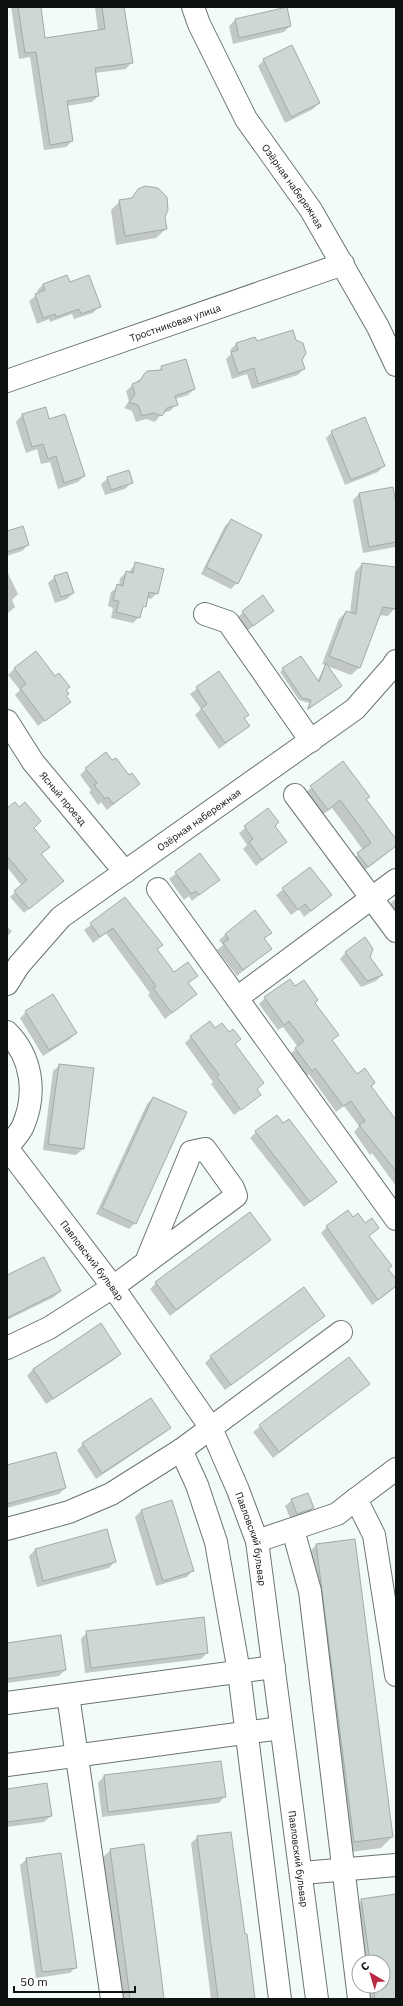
<svg xmlns="http://www.w3.org/2000/svg" width="403" height="2006" viewBox="0 0 403 2006" font-family="'IBM Plex Sans',sans-serif">
<rect width="100%" height="100%" fill="#f2fbf9"/>
<path fill="#0003" fill-rule="evenodd" d="M11,7h28l5,32 54,-8 -3,-24h28l9,55 -6,7 -31,4 3,23 -6,6 -26,4 6,35 -6,6 -22,3 -14,-93 -11,2z
M286,8l4,18 -6,6 -51,12 -4,-18 6,-6z
M264,60l55,43 -6,6 -28,14 -27,-57z
M151,187l6,1 9,41 -10,9 -40,7 -5,-35 9,-9 10,-2 9,-9z
M69,283l30,23 -6,7 -19,6 -2,-5 -22,8 -1,-3 -12,5 -8,-23 9,-7 -1,-3 6,-7z
M255,338l1,5 45,17 3,8 -6,7 -46,14 -5,-15 -15,5 -6,-20 5,-5 -1,-4 6,-6z
M162,367l32,22 -6,6 -13,4 1,6 -6,6 -8,2 -7,9 -9,-3 -10,3 -4,-11 -8,-3 5,-7 -3,-10 15,-13 -4,7 7,-11 14,-3z
M45,408l4,12 35,56 -6,6 -20,7 -8,-27 -9,2 -4,-15 -11,4 -10,-31 6,-7z
M332,432l52,33 -6,7 -33,13 -19,-47z
M108,478l23,5 -6,6 -20,6 -4,-11z
M359,494l37,15 -1,38 -32,6 -10,-53z
M231,520l6,63 -6,6 -30,-15 24,-48z
M7,532l21,13 -6,6 -15,5z
M136,563l21,30 -6,6 -4,-1 -8,19 -6,6 -22,-5 2,-10 -5,-2 3,-14 8,-6 1,-8 7,-6 1,1z
M362,564l34,4 -1,40 -7,8 -9,-1 -20,53 -8,7 -24,-9 11,23 -31,21 2,-7 -10,-3 -19,-28 3,-3 34,13 8,-17 -3,-1 17,-45 7,-7 4,1 5,-41z
M7,571l11,23 -6,6 3,7 -8,7z
M55,577l18,16 -6,6 -12,4 -7,-20z
M245,610l28,1 -26,20 -8,-11v-4z
M15,668l50,22v6l4,6 -31,24 -23,-31 5,-5 -12,-15z
M218,673l30,42 -5,4 5,7 -29,23 -24,-34 6,-6 -11,-15z
M112,762l27,21 -32,27 -6,-8 -3,3 -9,-13 2,-2 -11,-15 6,-6z
M343,763l22,37 31,40v6l-6,5 -30,23 -10,-12 13,-12 -10,-14 -21,-28 -13,9 -17,-22z
M268,809l6,17 12,15 -30,25 -13,-17 4,-4 -8,-12z
M7,810l26,18 7,26 17,32 -33,27 -14,-16 12,-11 -15,-19z
M200,855l19,24 -27,22 -3,-5 -5,4 -15,-21z
M310,868l21,27 -27,22 -5,-8 -8,6 -15,-20z
M125,898l36,47 -4,5 17,24 23,1 -9,9 8,10 -31,25 -17,-24 2,-2 -44,-60 -13,10 -9,-13z
M396,898v17l-7,-10z
M7,927l5,4 -5,6z
M271,933l-7,6 7,9 -34,28 -20,-26 6,-5 -4,-5 7,-6z
M346,952l22,5 14,18 -6,6 -15,6 -21,-28z
M295,987l19,16 17,37 26,35 13,11 26,36v64l-24,-33 -2,2 -16,-23 5,-6 -15,-20 -8,6 -27,-38 -4,3 -16,-22 9,-8 -15,-20 -5,3 -19,-26 6,-6z
M53,996l23,37 -6,6 -27,17 -23,-38 6,-6z
M215,1029l25,10 -6,6 26,50 -26,20 -23,-31 2,-2 -28,-39 6,-6z
M60,1065l23,84 -7,6 -33,-5 10,-79z
M153,1098l-18,125 -6,6 -33,-15 51,-110z
M283,1125l53,57 -32,25 -54,-69 6,-6z
M353,1219l25,9 -10,9 28,44v5l-4,4 -20,15 -51,-72 6,-6z
M269,1240l-99,76 -20,-27 6,-6z
M7,1276l53,15 -6,6 -47,23z
M323,1316l-98,74 -20,-27 6,-6z
M120,1354l-6,6 -68,44 -19,-28 6,-7z
M349,1358l19,26 -95,74 -20,-26z
M169,1428l-6,6 -67,45 -19,-29 6,-6z
M7,1466l58,22 -6,6 -52,14z
M292,1500l21,8 -6,6 -16,6 -6,-14z
M171,1501l22,69 -6,7 -31,9 -21,-69 6,-6z
M107,1530l8,31 -6,7 -72,19 -8,-31 6,-6z
M316,1545l76,292 -11,11 -38,5 -38,-296z
M87,1632l120,21 -6,6 -116,14 -4,-34z
M7,1644l58,26 -6,6 -52,7z
M104,1776l121,20 -6,7 -117,14 -4,-34z
M7,1790l44,26 -7,6 -37,5z
M198,1837l56,162h-43l-20,-156z
M111,1850l52,149h-41l-19,-142z
M27,1859l49,108 -6,6 -34,5 -16,-113z
M396,1895v104h-38l-11,-85 15,-14zM359,1962h24v24h-24z"/>
<path fill="#cdd7d5" stroke="#a2aba9" d="M18,7h23l4,31 60,-9 -3,-22h22l9,56 -38,5 4,28 -32,5 6,40 -23,4 -14,-93 -11,1z
M287,7l4,19 -52,12 -4,-19z
M292,45l28,58 -29,14 -28,-58z
M145,186l13,2 9,9 1,13 -3,7 2,12 -42,7 -6,-36 13,-2 6,-9z
M67,275l3,7 19,-7 12,32 -20,7 -2,-5 -23,8 -1,-3 -12,4 -8,-24 10,-4 -2,-6z
M293,330l3,10 7,3 3,10 -4,7 3,9 -47,15 -4,-16 -16,5 -7,-21 7,-2 -2,-7 19,-6 2,4z
M186,359l9,30 -20,7 3,9 -11,3 -5,8 -9,-3 -11,3 -4,-11 -9,-3 6,-8 -3,-10 8,-3 4,-7 3,-3 15,-1 -1,-4z
M46,407l3,12 16,-5 20,62 -21,7 -8,-27 -8,3 -5,-15 -11,3 -10,-33z
M365,417l20,49 -34,14 -20,-49z
M129,470l4,13 -22,7 -4,-13z
M393,487l3,17v38l-27,5 -10,-54z
M231,519l31,16 -24,49 -32,-17z
M23,526l6,19 -22,7v-21z
M135,562l29,7 -6,25 -9,-2 -3,15 -3,-1 -3,12 -24,-6 3,-11 -6,-1 4,-16 6,2 3,-15 7,2z
M362,563l34,4v42l-13,-2 -23,61 -31,-12 17,-45 10,3z
M67,572l7,21 -13,4 -7,-21z
M263,595l11,16 -21,15 -11,-15z
M36,651l19,25 4,-3 11,14 -4,3 3,4 -3,2 5,6 -26,19 -25,-33 6,-4 -12,-16z
M301,656l18,26 7,-19 16,23 -34,23 3,-9 -9,-2 -20,-30z
M219,671l30,44 -5,3 6,8 -25,17 -24,-35 6,-4 -11,-17z
M106,752l6,8 4,-2 13,17 3,-2 8,11 -27,20 -5,-7 -3,2 -11,-14 3,-2 -12,-15z
M343,761l27,36 -4,2 30,40v7l-28,21 -11,-14 14,-10 -10,-15 -21,-28 -12,10 -18,-24z
M15,802l4,5 6,-5 16,19 -7,7 16,19 -9,7 23,27 -35,28 -15,-18 13,-11 -20,-24v-48z
M268,808l11,14 -4,4 12,16 -25,18 -13,-18 4,-3 -9,-13z
M200,853l20,27 -21,15 -3,-4 -5,3 -16,-22z
M310,867l22,28 -21,16 -6,-7 -7,6 -16,-22z
M125,897l38,48 -6,4 17,23 14,-10 10,14 -10,7 9,11 -25,19 -19,-25 3,-2 -43,-58 -13,9 -10,-14z
M255,910l17,23 -8,5 8,11 -29,21 -20,-27 6,-4 -4,-5z
M365,937l8,12 -3,8 13,18 -16,6 -22,-29z
M290,979l5,7 9,-6 14,20 -3,3 24,32 -7,5 25,34 8,-6 10,15 -4,3 25,34v51l-37,-46 6,-4 -14,-20 -8,5 -28,-38 -3,3 -17,-23 9,-7 -15,-20 -5,4 -20,-28z
M53,994l24,39 -28,17 -24,-39z
M210,1021l5,7 7,-5 7,9 4,-3 8,10 -6,5 29,39 -7,6 4,6 -20,15 -24,-33 2,-2 -29,-39z
M59,1064l35,4 -10,81 -36,-5z
M153,1097l34,15 -51,112 -34,-16z
M277,1115l6,8 6,-4 48,63 -27,20 -55,-71z
M348,1210l5,7 5,-4 7,10 7,-5 7,10 -10,8 23,30 -4,3 8,10v7l-18,14 -52,-74z
M250,1212l21,28 -95,70 -21,-28z
M44,1257l17,34 -54,27v-43z
M304,1287l21,29 -94,69 -21,-29z
M101,1323l20,31 -68,45 -20,-30z
M349,1357l21,27 -91,68 -20,-27z
M151,1398l20,30 -69,45 -20,-30z
M56,1452l10,36 -59,16v-39z
M308,1493l6,15 -17,6 -6,-15z
M172,1500l22,71 -31,10 -22,-71z
M107,1529l9,33 -73,19 -8,-32z
M355,1539l38,298 -39,5 -38,-298z
M204,1617l4,36 -117,15 -5,-37z
M61,1635l5,35 -59,9v-36z
M221,1761l5,36 -118,15 -4,-37z
M47,1783l5,33 -45,6v-33z
M231,1832l14,102h2l8,65h-37l-21,-163z
M144,1844l17,130 3,25h-34l-4,-32 -16,-118z
M61,1853l16,115 -35,4 -16,-114z
M396,1894v105h-21l-2,-13h10v-24h-13l-9,-63z"/>
<g fill="none" stroke-linecap="round" stroke-linejoin="round">
<g stroke="#6b7472" stroke-width="24">
<g id="minor">
<path id="s1" d="M193,7l6,17 47,95 65,91 67,117 18,38"/>
<path id="s2" d="M7,381l336,-117"/>
<path d="M205,614l23,8 83,119"/>
<path id="s3" d="M7,721l26,41 92,110"/>
<path d="M295,795l101,136"/>
<path d="M158,889l238,330"/>
<path id="s4" d="M7,984l12,-19 42,-48 294,-208 37,-42 4,-6"/>
<path d="M237,998l159,-118"/>
<path d="M7,1032c25,25 30,61 16,94 -3,7 -11,15 -16,22"/>
<path id="s5" d="M7,1148l106,139 98,141 27,62 19,51 60,458"/>
<path d="M7,1348l42,-20 64,-41 123,-91 -3,-8 -28,-39 -14,3 -45,110"/>
<path d="M181,1450l16,35 19,57 23,130 41,327"/>
<path d="M356,1499l40,-30"/>
<path d="M7,1529l62,-17 42,-18 70,-44 160,-118"/>
<path d="M293,1530l17,61 49,408"/>
<path d="M257,1541l80,-27 19,-15 18,36 22,140"/>
<path d="M68,1695l44,304"/>
<path d="M7,1703l267,-36"/>
<path d="M7,1765l274,-37"/>
<path d="M302,1873l94,-8"/>
</g>
</g>
<use href="#minor" stroke="#fff" stroke-width="22"/>
</g>
<g text-anchor="middle" stroke-width="3" stroke-linejoin="round" paint-order="stroke">
<g font-size="10" fill="#0e1211" stroke="#fff">
<text dy="4" stroke="none"><textPath href="#s1" startOffset="206">Озёрная набережная</textPath></text>
<text dy="4" stroke="none"><textPath href="#s2" startOffset="178">Тростниковая улица</textPath></text>
<text dy="4" stroke="none"><textPath href="#s3" startOffset="96">Ясный проезд</textPath></text>
<text dy="4" stroke="none"><textPath href="#s4" startOffset="255">Озёрная набережная</textPath></text>
<text dy="4" stroke="none"><textPath href="#s5" startOffset="141">Павловский бульвар</textPath></text>
<text dy="4" stroke="none"><textPath href="#s5" startOffset="465">Павловский бульвар</textPath></text>
<text dy="4" stroke="none"><textPath href="#s5" startOffset="789">Павловский бульвар</textPath></text>
</g>
</g>
<rect width="403" height="2006" fill="none" stroke="#0e1211" stroke-width="16"/>
<g transform="translate(371 1974) rotate(322)"><circle r="19" fill="#ffffff" stroke="#9fa0a0"/>
<path d="M0-3L7 15L0 10L-7 15Z" fill="#bb2a45"/>
<text y="-6" font-size="11" font-weight="bold" text-anchor="middle" fill="#0e1211">С</text>
</g>
<path d="M14 1986v6h121v-6" fill="none" stroke="#0e1211" stroke-width="2"/>
<text x="20" y="1986" font-size="12" fill="#0e1211" stroke="#ffffff" stroke-width="3" paint-order="stroke">50 m</text>
</svg>
